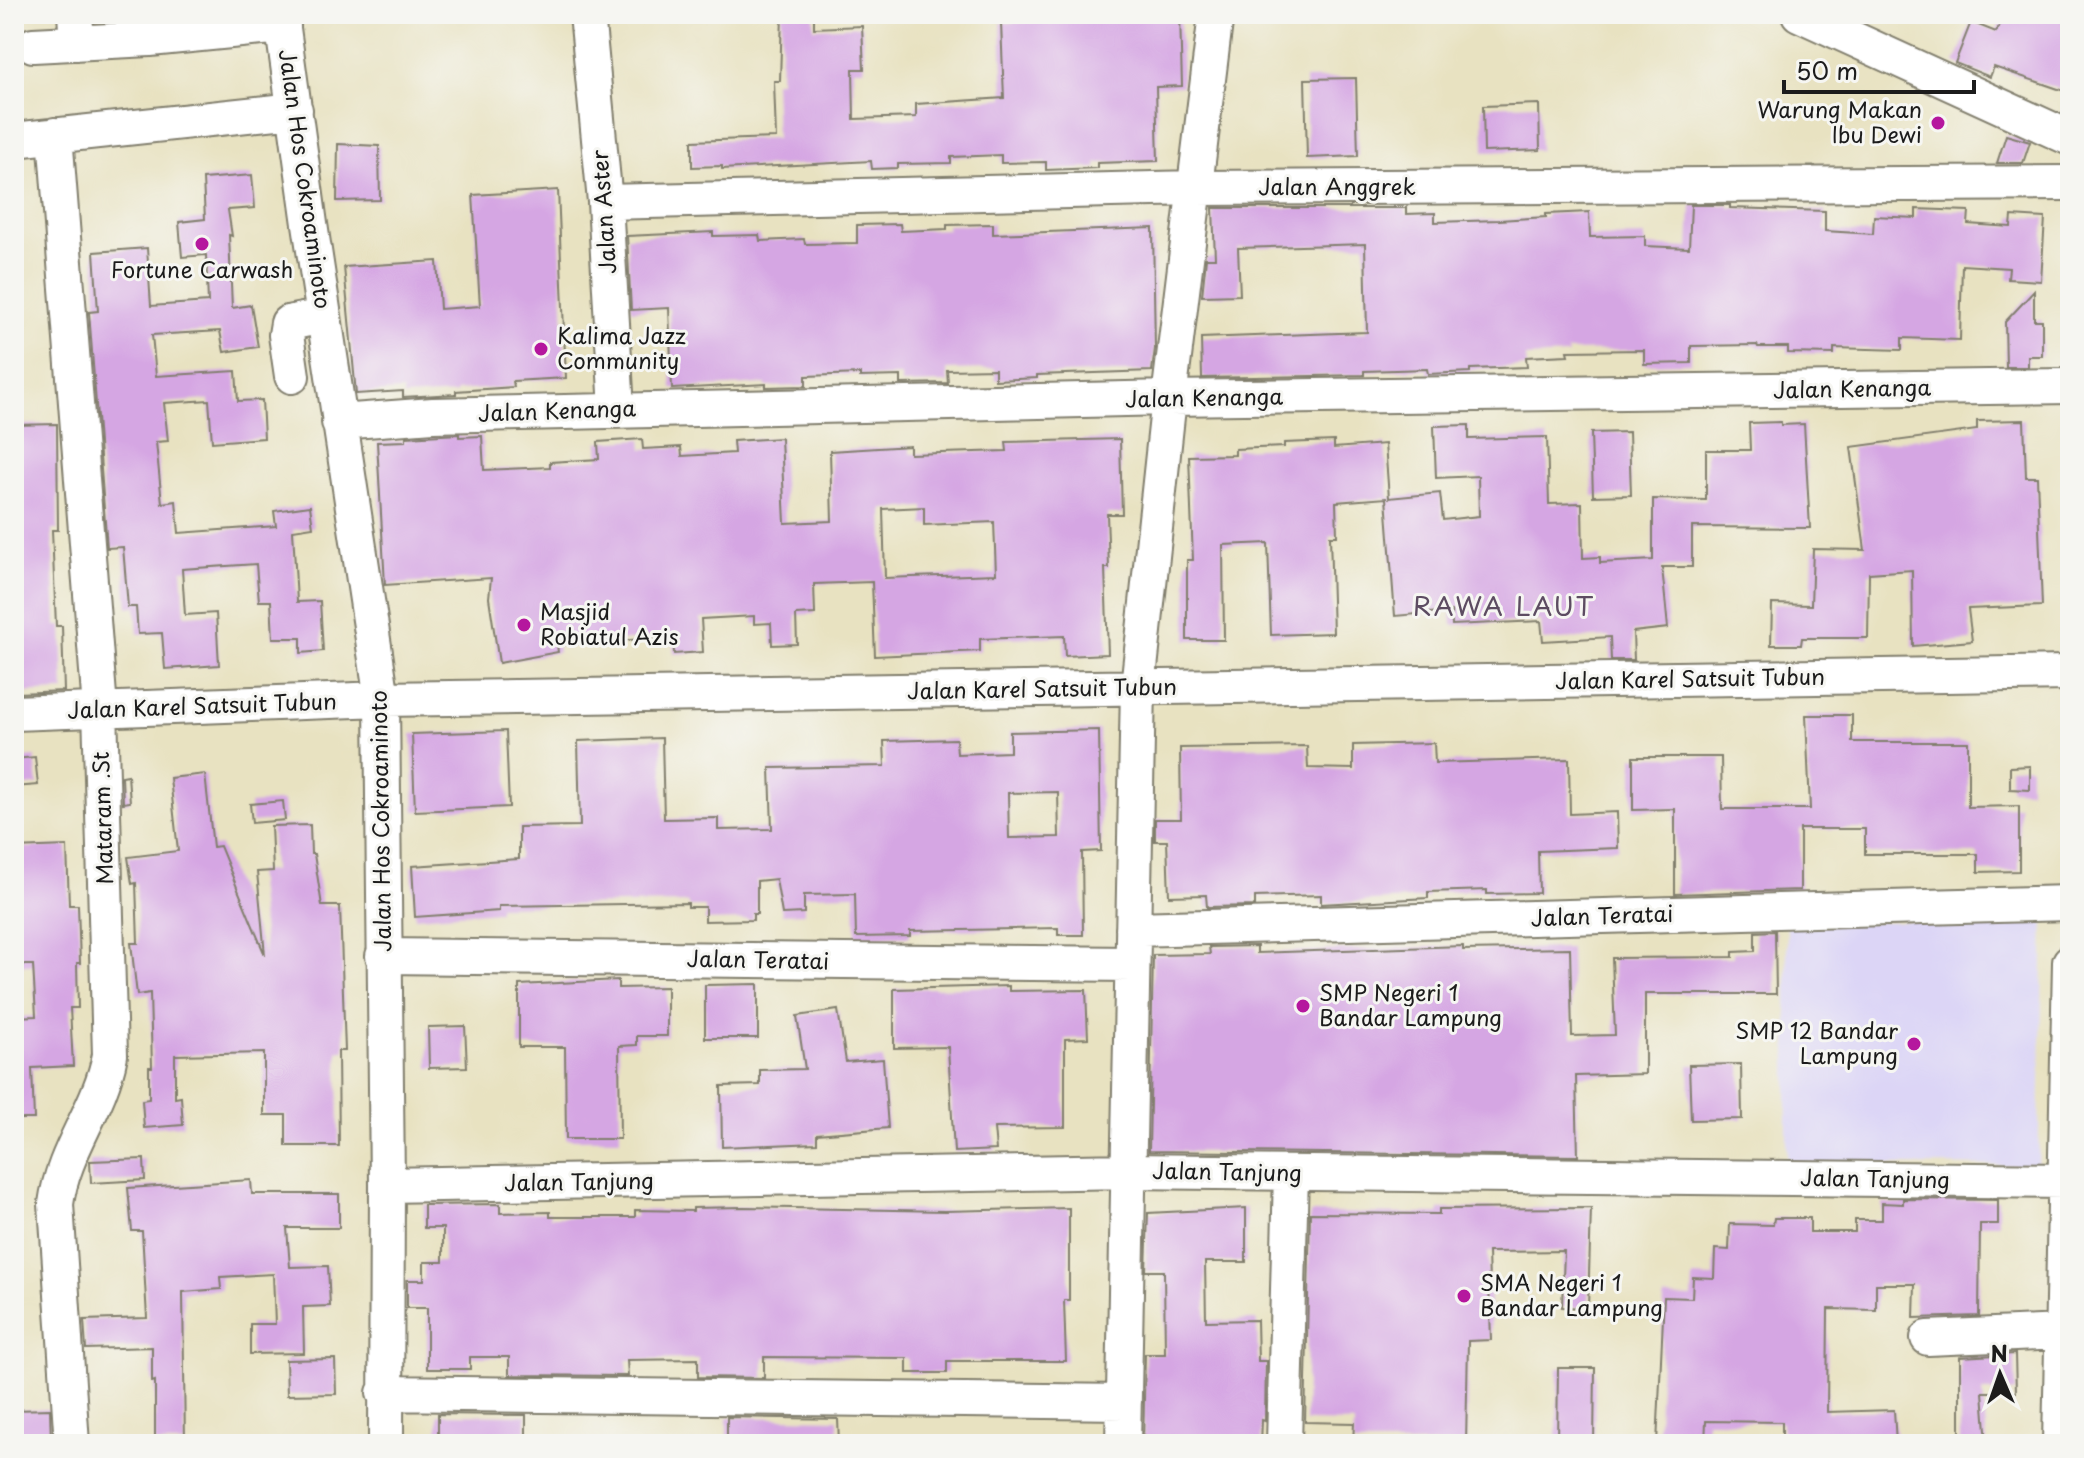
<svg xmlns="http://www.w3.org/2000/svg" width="2084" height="1458" viewBox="0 0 2084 1458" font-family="'Playpen Sans',sans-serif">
<rect width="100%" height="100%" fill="#f6f6f2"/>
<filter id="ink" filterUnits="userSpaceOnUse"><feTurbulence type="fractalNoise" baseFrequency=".0125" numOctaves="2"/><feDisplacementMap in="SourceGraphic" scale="16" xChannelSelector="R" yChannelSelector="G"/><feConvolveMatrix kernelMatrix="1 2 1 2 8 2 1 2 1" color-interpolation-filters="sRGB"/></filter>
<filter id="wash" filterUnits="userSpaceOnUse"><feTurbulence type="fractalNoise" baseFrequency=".006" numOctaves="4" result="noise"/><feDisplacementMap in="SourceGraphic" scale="32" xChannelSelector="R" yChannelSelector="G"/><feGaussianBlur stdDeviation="1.8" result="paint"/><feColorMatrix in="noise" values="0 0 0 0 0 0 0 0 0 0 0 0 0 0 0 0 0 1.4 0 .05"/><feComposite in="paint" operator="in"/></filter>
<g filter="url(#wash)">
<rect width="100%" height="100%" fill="#e8e2c1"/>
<path fill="#dcd5f6" d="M2044,917l-6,249 -251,-2v-239z"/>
<g id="blocks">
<path fill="#d5a6e3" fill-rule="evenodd" d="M782,14h32v14l48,-2 2,43h-11l1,50 62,-2v-13l88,-6 -3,-75 62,-3v-4l117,-2 2,72 -26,1 2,74 -61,2v5l-51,2v-8l-45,1v-8l-50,2v6l-53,1v4l-26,1 -1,-8 -149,8v-3l-30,1v-26l84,-3 -2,-57h6z
M2005,14h65v79l-76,-26 -4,10 -35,-14 16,-41 25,10z
M1356,78l2,78 -51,2 -2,-79z
M1539,104l1,46 -56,2 -1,-46z
M2006,135l24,7 -7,21h-26z
M338,144l41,2 1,54 -43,1z
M252,175l3,33 -27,2 4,26 -3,-1 3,73 19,-3 7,42 -34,5 -4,-21 -68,4 4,41 80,-5 2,30 24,-1 2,38 -52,4 -3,-42 -45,3 4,38 -12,1 6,61 14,-2 3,32 97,-7 -2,-15 36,-5 3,21 -20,3 4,72 23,-1 3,50 -22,2v-15h-28l-2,-37h-12l-3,-37 -74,5 3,46 31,-2 3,52 -54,4 -3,-36 -24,1 -2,-27h-8l-5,-60 -16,1 -18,-236 9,-1 -4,-59 53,-4 4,58 57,-4 -2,-47 -24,2 -3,-35 26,-3 -2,-40z
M558,190l8,188 -53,3 1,6 -58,4v3l-53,3v-6l-47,3 -12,-127 93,-6 3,48 40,-3 -7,-111z
M1691,205h39v3l95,3v20l48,3 1,-18 42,2v-9l53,2 -1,13 43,3 1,-11 33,2 -4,63 -33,-2 1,-11 -47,-3 -2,75 -58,-2v12l-68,-2v6l-46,-1v-6h-30l-1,-2 -66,1v17l-47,1v-14l-77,1 1,4 -42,2 1,10 -57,2v3l-42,2 -1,-5 -63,2v4l-162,3 -1,-40 166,-6 -2,-88 -127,4 2,47 -38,1 4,-38h9l-2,-50h193v6l29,-1v9l64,-2 47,-3v-3l43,-2 1,25 55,-1v10l44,2z
M900,224l1,7 46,-2v-4l46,-1v10l160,-6 2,121 -3,22 -115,4v3l-42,2v-11l-48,1 1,13 -47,1v-8l-41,1v-3l-54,2v10l-40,1v-3l-94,5 -3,-81 -38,2 -4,-74 86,-4v4l46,-1 1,6 44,-2 1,5 52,-1v-18z
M2034,291v29h8v36h-14v11h-22l-1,-45z
M2024,420l2,57h11l5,129 -74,3 4,32 -59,5 -1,-76 -43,3 -1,65h-66l-1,7h-30l1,-41 39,1 2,-56 52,1 -14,-103 126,-17v-9z
M1781,422v3l23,-1 6,104 -118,-1v40h-30l6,61 -35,4 1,28h-23l-1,-23 -67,4 -2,-20 -89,4 -1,-14 -56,5 -9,-118 -50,4 1,34h-7l3,97 -62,2 -3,-92 -45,2 1,95h-37v-80h6l-4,-104 46,-1v-6l49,-2v-4l50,-2v7l51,-4 4,54 51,-5 3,27 36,-4 -1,-40 -42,2 -2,-52 35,-1v14l78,-2 2,67 33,-1 1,55 17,-1v6l53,-3v-61l53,1v-50h44l-1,-27z
M57,424l1,106h-6l4,96h6l2,65 -47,2 -3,-77v-191z
M1629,432l2,63 -38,1 -2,-63z
M459,434v3l23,-1 2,34 66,-3v-5l49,-3 -1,-17 44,-3 1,10 38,-2 1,9 52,-3 -1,-12 48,-3 4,85 47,-2 -2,-70 80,-5v8l97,-3 -1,-9 114,-3 2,75h-15l2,54h-4l3,86 -43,2 -1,-20 -84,3v12l-105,5 -3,-74 -58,2 1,30 -19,1 1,29 -25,1 -1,-22 -17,1v-8l-53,3 2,33 -29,2 -1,-17 -116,8 1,7 -59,11 -10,-65 2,-20 -106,7 -8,-143 29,-1v-4zM924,507v18l70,-3 2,52 -111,4 -2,-69z
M1806,715h46v27h116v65l51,-1v65l-41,1v-18h-113v-25h-65v61l-125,4v-85l-42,1v-53h88l1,52h88z
M1099,730l2,121 -19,1 1,83h-25v-7l-148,3v5l-54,1 -1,-43 -51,1v18l-22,1 -6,-35 -19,2v33h-4v6l-48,1v-14h-17v-4l-189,3v5l-84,6 -3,-51 107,-7v-32l61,-1 -2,-85 84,-3 2,81 54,-1v12l54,-1 -2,-61 115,-2 -1,-25 72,-2 1,15 53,-2v-20zM1058,792l1,45 -50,1 -1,-45z
M506,731l3,76 -94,4 -3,-77z
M1434,743l1,20 134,-4 1,55 47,-2 1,36 -80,3 1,42 -52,1v-4l-59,2v6l-107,6v-9l-66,2v9l-48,1 -1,-12 -37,1 -2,-55h-12v-22h26l-1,-71 127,-2 1,22 45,1v-24z
M35,757l3,28 -24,2v-28z
M2030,766v24l-20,-1v-22z
M205,774l8,73 7,-1 45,109 -8,-83 16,-1 -2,-45 39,-1 1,29h3l8,52h18l5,145h-7l1,95h-53v-31h-22v-62l-89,2v43l6,-1 2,28 -39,3 -2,-28 7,-1v-32h3l-2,-74 -13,2 -6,-52h7l-2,-60 -4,1 -4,-27 50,-6 -8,-73z
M128,775l2,27 -7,1 -1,-27z
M283,801l2,19 -33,3 -2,-19z
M67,846l2,59h9l2,58h-3l1,45h-8l3,58 -41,2 2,51h-20v-102l22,-1 -3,-51h-19v-117z
M1775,931l1,63h-131v80l-69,2 2,80 -429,-5 4,-196 57,-1 -1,-7 48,-1v7l206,-7v4l107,-2 2,88 43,-1 -3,-77 121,-1v-5l22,-1v-19z
M618,980v8l49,-1v49h-30v9l-18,1 1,93h-54l-1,-92h-46v-62z
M758,984v54h-53v-53z
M1009,986v5l77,-1 2,48 -23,1v88l-71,1 2,22 -42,2 -6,-105 -54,1v-59z
M838,1010l8,52 37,-3 5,69 -71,6v9l-95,4 -1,-61 39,-1v-15l45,-1 -8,-53z
M465,1026l2,41 -38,1 -1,-41z
M1741,1064l1,55 -51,1 -2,-55z
M144,1159l1,21 -54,3 -1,-22z
M251,1180l1,14h87v34h-52l3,39 38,-1 2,40 -27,1 1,46 -54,1v-30h25l-2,-50 -53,3 1,12 -38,3 2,152h-30v-63l-3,1v-35l-66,2 -2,-29 63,-2 -5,-87h-10l-4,-43z
M1903,1199l95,1v24h-18l-1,92 -65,2 1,-34h-39v26l-48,-1 -1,103 67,-2 2,34h-114v-22l-76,-1 -1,23h-48l7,-147 28,1 1,-21 21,1 1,-29 14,1 1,-26 43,1 1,-7h36v14h45v-12h27v-17l21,1z
M500,1204v9l50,-1v5h85v-7l58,1v-3l50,-1 202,4 124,-3v92h-5l2,61h-119v12h-40v-15l-143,-1v21l-66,-1v-18l-71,1 1,16 -119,-1v-18h-39v12h-43v-61h-20v-28h17v-18h19v-34h-19v-23z
M1246,1208v54h-41l1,59 51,-1 1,41h8l-1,60 -3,-1 -1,24h-118l2,-90h20l-1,-83h-18l2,-58z
M1591,1208l-3,100 -26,-1 2,-56 -76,1 3,88 -23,1 -2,103h-113l1,-21 -49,-1 5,-209 129,1v-5z
M2015,1354l1,38h-33l4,52h-27v-87z
M335,1359l1,35 -49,1 -1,-35z
M1558,1368h37l-1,76h-37z
M50,1409l1,34h-37v-33z
M438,1414l88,1v29h-88z
M727,1417l111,2 1,25h-112z"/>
</g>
</g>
<g filter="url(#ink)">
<use href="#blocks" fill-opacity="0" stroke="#827f6e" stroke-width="2"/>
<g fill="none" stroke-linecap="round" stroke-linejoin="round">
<g stroke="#827f6e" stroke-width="38">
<path id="minor" d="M75,14l2,29
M281,14l29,210 72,475 5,486 -1,259
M587,14l18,188 12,208
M1799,14l271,124
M33,45l117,-6 133,-13
M55,135l45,574 10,346c-10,54 -47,95 -54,149l16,240
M14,140l281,-30
M605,202l590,-14 875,-5
M292,376l-6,-41 2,-12 36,-7
M339,422l94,-7 736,-17 901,-12
M14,713l368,-14 1688,-26
M1133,929l937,-26
M383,956l749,8
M387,1185l741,-14 938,10
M1928,1338l134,-6
M384,1393l740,9
M1123,1444l15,-757 31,-289 47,-384
M1284,1444l7,-271
M2060,1444l10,-482"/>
</g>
<use href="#minor" stroke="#fff" stroke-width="34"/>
</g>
</g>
<g fill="#b5179e" stroke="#f6f6f2" stroke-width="3">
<circle cx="1938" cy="123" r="8"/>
<circle cx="202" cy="244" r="8"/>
<circle cx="541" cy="349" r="8"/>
<circle cx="524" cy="625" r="8"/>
<circle cx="1303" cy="1006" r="8"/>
<circle cx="1914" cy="1044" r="8"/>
<circle cx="1464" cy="1296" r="8"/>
</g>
<g text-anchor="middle" stroke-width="6" stroke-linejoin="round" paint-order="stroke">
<g font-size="22" fill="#1c1c1c" stroke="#f6f6f2" text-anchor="start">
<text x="1922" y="118" text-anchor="end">Warung Makan<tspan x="1922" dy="25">Ibu Dewi</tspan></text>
<text x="202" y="278" text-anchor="middle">Fortune Carwash</text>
<text x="557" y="344">Kalima Jazz<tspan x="557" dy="25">Community</tspan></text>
<text x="540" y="620">Masjid<tspan x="540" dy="25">Robiatul Azis</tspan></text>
<text x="1319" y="1001">SMP Negeri 1<tspan x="1319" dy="25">Bandar Lampung</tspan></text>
<text x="1898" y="1039" text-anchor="end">SMP 12 Bandar<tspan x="1898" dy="25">Lampung</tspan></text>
<text x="1480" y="1291">SMA Negeri 1<tspan x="1480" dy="25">Bandar Lampung</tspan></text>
</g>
<g font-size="22" fill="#1c1c1c" stroke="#f6f6f2">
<text transform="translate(305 179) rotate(82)" y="8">Jalan Hos Cokroaminoto</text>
<text x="1337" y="195">Jalan Anggrek</text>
<text transform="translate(604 212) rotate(-94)" y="8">Jalan Aster</text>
<text transform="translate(1852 389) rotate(-1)" y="8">Jalan Kenanga</text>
<text transform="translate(1204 398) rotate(-1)" y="8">Jalan Kenanga</text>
<text transform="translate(557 411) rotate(-2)" y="8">Jalan Kenanga</text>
<text transform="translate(1690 679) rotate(-1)" y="8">Jalan Karel Satsuit Tubun</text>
<text transform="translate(1042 689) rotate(-1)" y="8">Jalan Karel Satsuit Tubun</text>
<text transform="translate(202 706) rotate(-2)" y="8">Jalan Karel Satsuit Tubun</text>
<text transform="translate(103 818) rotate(-92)" y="8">Mataram .St</text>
<text transform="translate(381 821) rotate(-91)" y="8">Jalan Hos Cokroaminoto</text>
<text transform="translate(1602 916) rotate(-2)" y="8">Jalan Teratai</text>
<text transform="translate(758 960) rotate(1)" y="8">Jalan Teratai</text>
<text transform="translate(1227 1172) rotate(1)" y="8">Jalan Tanjung</text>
<text transform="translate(1875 1179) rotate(1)" y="8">Jalan Tanjung</text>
<text transform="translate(579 1182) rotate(-1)" y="8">Jalan Tanjung</text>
</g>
<g font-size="26" letter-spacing="2" fill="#5d4c62" stroke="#f6f6f2">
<text x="1504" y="616">RAWA LAUT</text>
</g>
</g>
<rect width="2084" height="1458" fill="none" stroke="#f6f6f2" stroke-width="48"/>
<g transform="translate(2000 1374) rotate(358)" stroke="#f6f6f2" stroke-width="6" paint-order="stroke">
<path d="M0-6L14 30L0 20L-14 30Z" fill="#1c1c1c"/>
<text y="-12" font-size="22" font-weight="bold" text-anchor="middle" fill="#1c1c1c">N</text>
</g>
<path d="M1784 80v12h190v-12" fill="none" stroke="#1c1c1c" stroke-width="4"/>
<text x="1796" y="80" font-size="24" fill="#1c1c1c" stroke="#f6f6f2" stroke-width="6" paint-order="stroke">50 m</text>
</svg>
